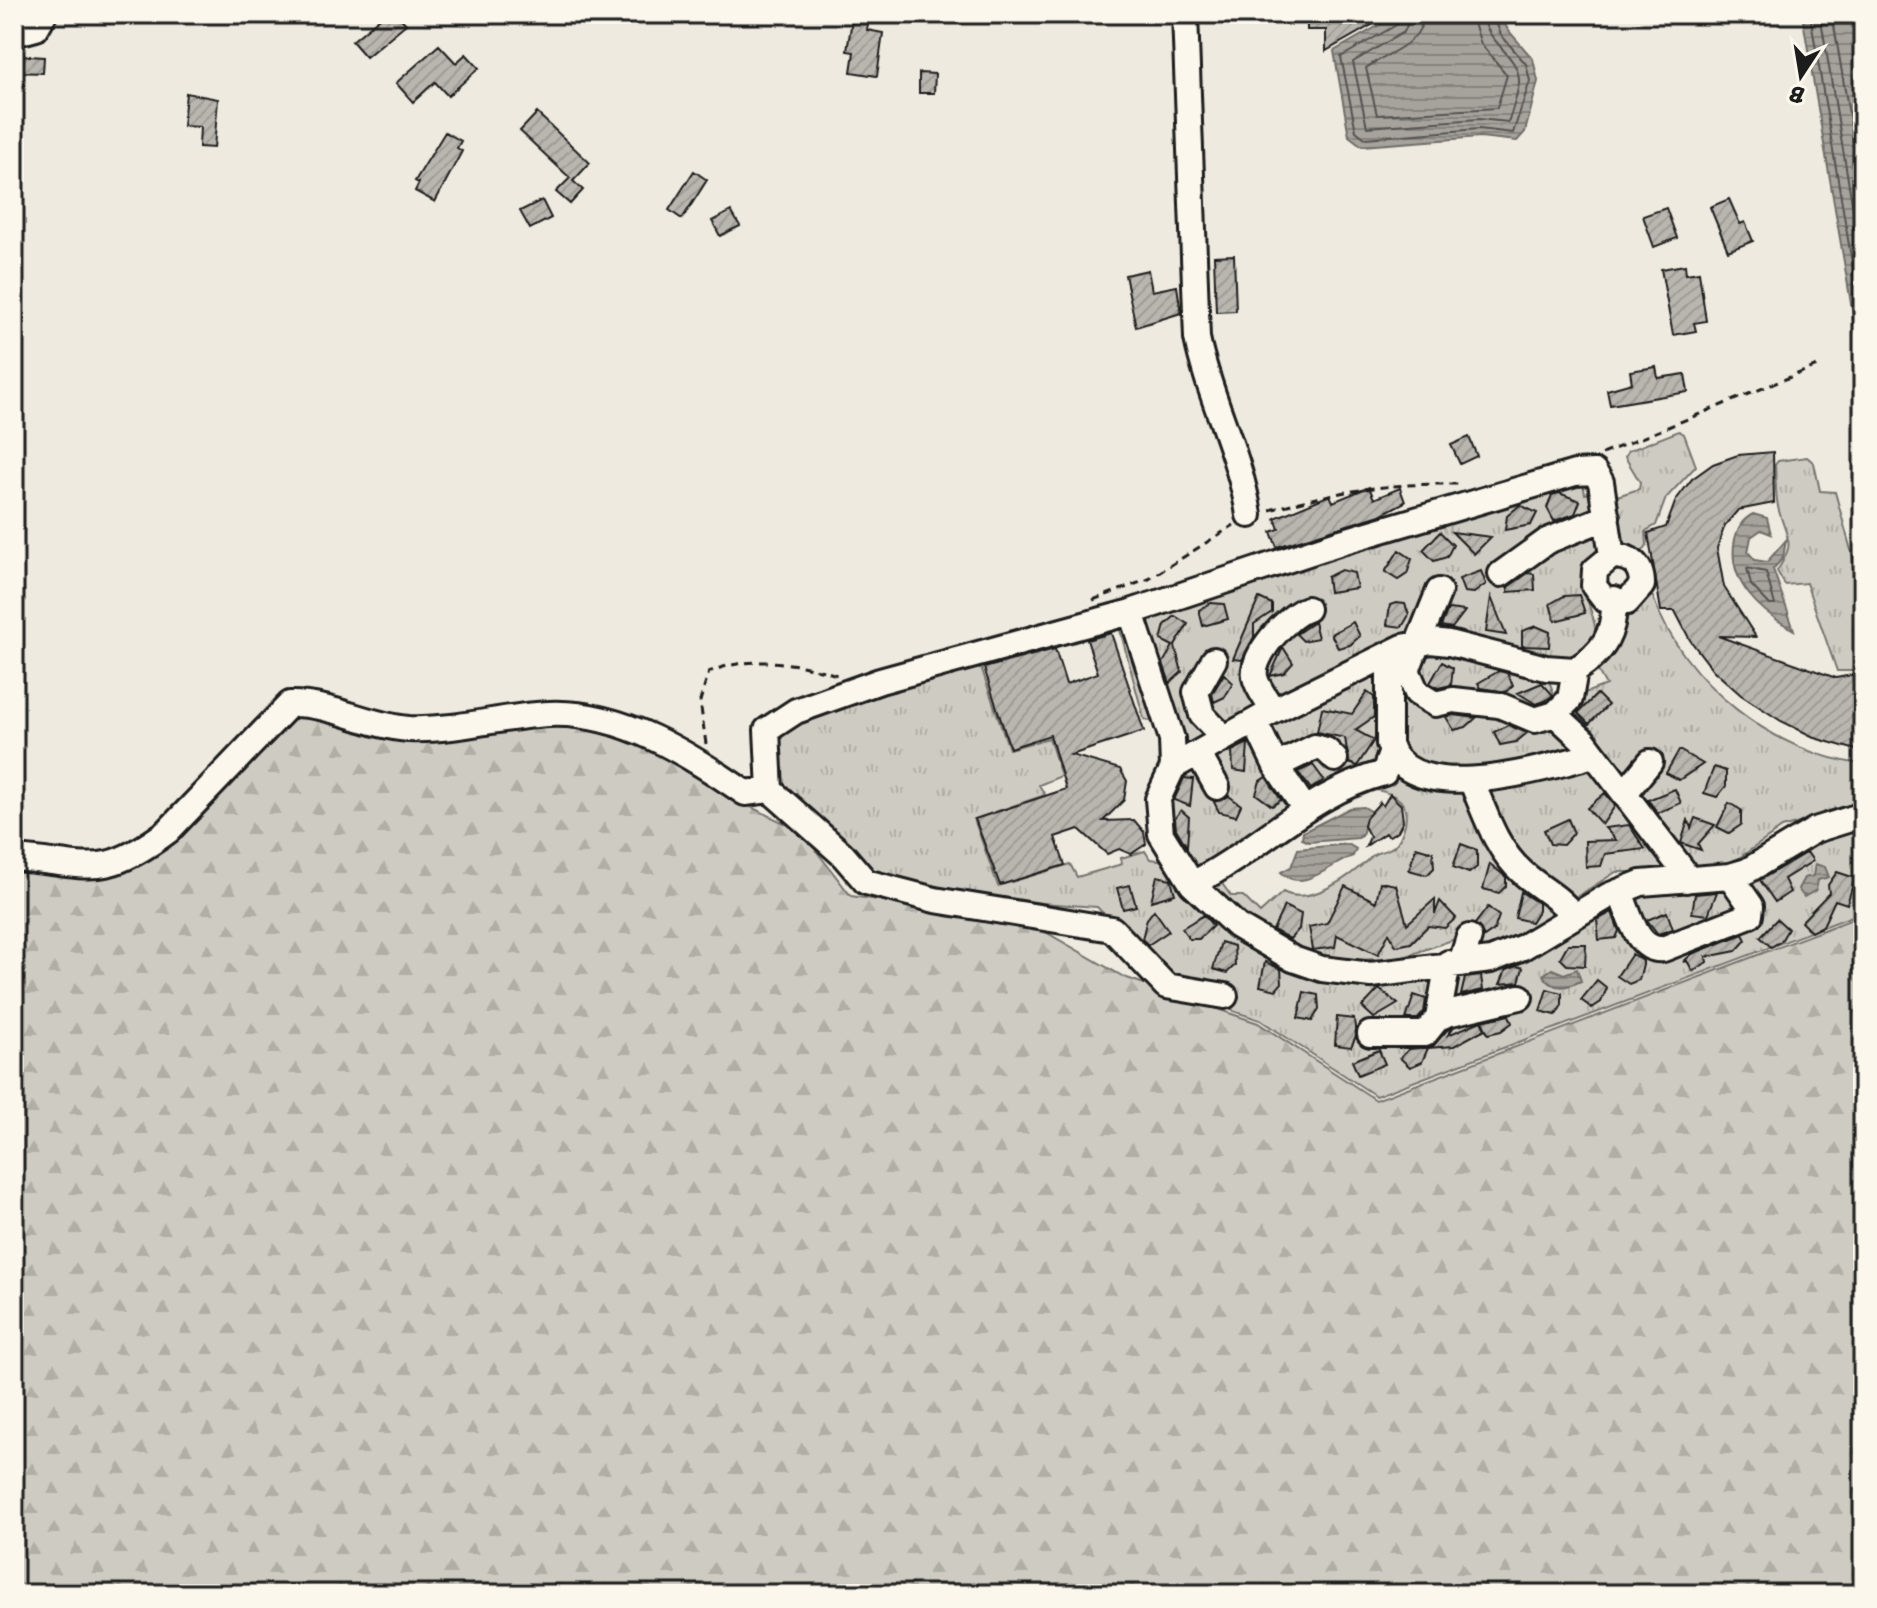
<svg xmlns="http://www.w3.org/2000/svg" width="1877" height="1608" viewBox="0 0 1877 1608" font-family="Sriracha,sans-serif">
<defs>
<pattern id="grass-tufts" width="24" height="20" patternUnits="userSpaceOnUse" patternTransform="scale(2)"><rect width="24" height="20" fill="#ceccc2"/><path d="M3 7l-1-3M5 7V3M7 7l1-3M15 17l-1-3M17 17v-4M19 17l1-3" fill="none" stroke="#b0afa6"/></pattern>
<pattern id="forest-firs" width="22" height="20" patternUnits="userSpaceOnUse" patternTransform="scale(2)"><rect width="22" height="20" fill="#ceccc2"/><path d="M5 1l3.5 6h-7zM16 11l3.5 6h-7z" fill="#b0afa6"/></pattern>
<pattern id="water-rules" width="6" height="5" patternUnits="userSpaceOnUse" patternTransform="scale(2)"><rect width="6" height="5" fill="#a6a39d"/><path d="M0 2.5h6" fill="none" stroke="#86847f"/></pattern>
<pattern id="building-hatch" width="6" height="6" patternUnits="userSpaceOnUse" patternTransform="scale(2)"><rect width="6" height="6" fill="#b9b6af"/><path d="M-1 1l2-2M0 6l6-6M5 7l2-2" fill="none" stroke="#9e9c96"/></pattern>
</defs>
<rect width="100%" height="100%" fill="#eeeadf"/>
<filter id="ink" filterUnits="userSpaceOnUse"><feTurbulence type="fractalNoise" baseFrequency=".0125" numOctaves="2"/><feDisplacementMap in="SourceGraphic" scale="16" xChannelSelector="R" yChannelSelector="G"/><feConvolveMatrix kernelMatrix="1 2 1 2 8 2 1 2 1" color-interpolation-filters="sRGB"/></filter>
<g filter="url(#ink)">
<path fill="url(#grass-tufts)" stroke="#75746f" stroke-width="2" d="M1679,431l5,3 12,32 -30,32 -10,27 -10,6 1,14 -4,6 -59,32c2,25 18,41 8,66l-36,16 -115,-28 -105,30 -127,62 -27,21 -22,-26 -16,-5 -24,-89 3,-10 459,-142 3,16 24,-6 8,8 22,-7 1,-7 -15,-25 3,-6z
M1807,457l7,6 6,28 15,1 28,102v77h-26l-31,-88 -21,2 -8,-14c19,-30 11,-28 2,-60 -4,-14 -3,-32 -4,-46l3,-4z
M1647,595l6,2c29,84 121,158 210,167v40l-81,24 -46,32 -39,14 -129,-153 9,-25 29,-11 -8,-14 23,-47z
M1418,645l127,26 31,78 -114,25 -62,-18 -7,-99z
M1376,663l11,99 -189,116 -32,-44 8,-66z
M974,665l7,2 28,82 40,-11 12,38 -22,9 6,10 -71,24 24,67 72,-22 7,13 45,-13 -1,-6 24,-7 5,8 17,2 25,33 129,76 173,-8 114,-65 110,-16 145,-63v94l-487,184 -116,-76 -27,-9 -7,-21 -57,-8 -72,-75 -96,-7 -133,-21 -94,-90 5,-61z
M1594,766l78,106h-56l-43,27 -73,-57 -18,-60z
M1404,773l54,9 99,131 -21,16 -40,17 -22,2 -22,-8 -51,18 -68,3 -55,-17 -69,-54 9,-12 13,18h12l17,17 23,-21c28,15 70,-18 88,-35 5,-6 16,-5 23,-11 6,-5 9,-14 11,-22 6,-31 -22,-33 -45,-37z"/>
<path fill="url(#forest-firs)" stroke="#75746f" stroke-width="2" d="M293,712l230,14 68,-1 73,29 68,44 69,33 50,65 177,26 96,55 134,46 118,77 487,-185v679h-1849v-727l15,-1 63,13 54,-19z"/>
<path fill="url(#water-rules)" stroke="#6f6d69" stroke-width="2" d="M1399,14h101l8,16 25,29 5,22 -13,51 -8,9 -37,-4 -118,9 -13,-10 -15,-85z
M1802,14h61v330l-7,-11z
M1753,514l14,4 4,16 -10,-4 -10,7 -3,15 7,8 12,2 19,-22 -3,18 -10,11 21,61c-34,-18 -68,-49 -59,-91 3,-12 7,-19 18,-25z
M1364,807l10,6 -8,5 -4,18 -4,2 -49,4 -7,-3 1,-7 47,-24z
M1348,844l8,5 -3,7c-20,6 -51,39 -72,16l10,-5 7,-18z
M1815,864l10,3 4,10 -11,3 -2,10 -12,7 -6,-8 6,-11 9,-2z
M1552,969l12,5 13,-5 4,12c-15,7 -28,10 -38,-6z"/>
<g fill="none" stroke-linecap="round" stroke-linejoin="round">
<path stroke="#535250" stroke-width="2" d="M1401,14l-3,10 -57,33 15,74 9,7 114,-9 34,4 17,-52 -4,-17 -25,-29 -8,-21
M1412,14l-8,18 -51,30 14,65 112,-8 29,3c3,-7 12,-36 11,-42 -1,-26 -34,-38 -36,-66
M1424,14c-2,31 -36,38 -58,54l11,47 120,-7 10,-33 -26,-31 -10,-30
M1810,14l53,314
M1820,14l43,254
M1832,14l31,182
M1747,568l19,4 9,33h-5l-19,-20z"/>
</g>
<path fill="url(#building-hatch)" stroke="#1c1c1c" stroke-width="2" d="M385,14h12l9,10 -40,33 -14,-16z
M853,14h17l-3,16 16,3 -6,43 -26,-4 3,-20 -7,-1z
M1307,14h84l-65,37v-21h-19z
M439,45l17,18 10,-9 13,14 -31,28 -13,-14 -22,20 -17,-19z
M14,55l30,2 -1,16 -29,-1z
M919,73l16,1 -1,19h-15z
M186,93l32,6 -4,49 -15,-1 1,-20 -17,-1z
M537,113l53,50 -17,18 10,9 -13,14 -14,-12 14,-14 -50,-47z
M445,132l16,9 -4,7 5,3 -27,51 -20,-11 4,-8 -4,-2z
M694,171l13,9 -25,39 -13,-9z
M1729,199l11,25 5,-2 8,19 -25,10 -18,-44z
M542,200l9,18 -21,11 -10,-18z
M1666,208l11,30 -23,9 -11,-31z
M731,211l9,15 -20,10 -8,-15z
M1234,255l2,56 -20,1 -2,-56z
M1685,265l1,9 13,-2 7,49 -12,2 2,8 -23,4 -12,-66z
M1148,270l4,21 25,-5 4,27 -45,14 -11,-52z
M1656,367l2,11 27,-4 3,18 -78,13 -3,-15 25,-7 -2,-12z
M1469,437l8,19 -17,8 -9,-19z
M1773,452l1,51 -36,7 -13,15 -8,23 7,39 32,50 -38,-1 118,42 27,-5v79l-45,-13 -37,-18 -40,-26 -28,-25 -23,-30 -15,-29h-14l-13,-78 18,-6 10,-27 16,-21 21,-15 25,-9z
M1369,487l5,12 26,-11 5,14 -25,13 -103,32 -6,-15 8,-3 -4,-11 55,-23 3,7z
M1559,493l21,8 -5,13 -21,7 -7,-13 5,-13z
M1520,505l17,8 -6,12 -26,5 2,-14z
M1440,532l13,13 -6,12 -13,4 -11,-11z
M1452,532l39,5 -17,17z
M1399,550l13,9 -5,15 -9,6 -13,-8z
M1341,570l13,3 3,15 -28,4 -2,-15z
M1481,571l5,13 -12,9 -10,-1 -5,-13z
M1528,573l6,1 1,16 -27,2v-5z
M1579,595l6,18 -30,8 -5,-17 14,-8z
M1491,597l15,38 -20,-3z
M1259,598l13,6v8l-18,12v13l-12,23 -9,-1z
M1211,603l13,1 4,15 -25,7 -4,-16z
M1396,603l9,1 4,11 -7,12 -15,-2 3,-20z
M1448,609l17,2 -13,17 -11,-2z
M1175,616l13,8 -13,22 7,26 -12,11 -7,-20 10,-17 -12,-6 4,-15z
M1314,622l4,16 -15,3 -7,-7z
M1353,622l7,14 -10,9 -12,3 -7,-14z
M1536,626l14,6 -1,15 -27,-1v-15z
M1111,633l33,98 -73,24 49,14 7,12 -3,19 -21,21 31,-1 10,12 2,12 -15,10 -12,-5 -12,5 -28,-25 -24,8 10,28 -65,20 -25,-66 91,-30 -16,-54 -40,13 -26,-80 71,-19 11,35 32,-11 -11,-33z
M1283,647l10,16 -9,10 -14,3z
M1442,662l11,6 -2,17 -13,3 -8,-5z
M1499,671l8,2 6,12 -7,7 -25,-4 -3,-5z
M1224,674l9,9 -8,14 -11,5 -2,-8z
M1542,683l11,12 -8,6 -9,3 -18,-11z
M1367,692l7,5v20l-19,13 19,10 -17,26 -8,-3 -4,-25 -28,-6 5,-24 30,6z
M1597,694l11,11 -19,19 -11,-11z
M1454,715l22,3 -10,9 -12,3 -8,-13z
M1508,725l19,8 -11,9 -16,3 -6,-13z
M1248,743l-2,29 -13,-2 -1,-19z
M1679,750l24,14 -24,16 -13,-7z
M1313,765l11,15 -13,9 -13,-17z
M1714,767l12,4v15l-9,11 -13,-4z
M1266,777l15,23 -9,6 -16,-12 4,-13z
M1184,778l9,1 -3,27 -16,-6z
M1675,789l6,14 -23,10 -10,-13z
M1605,793l10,13 -13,19 -15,-17z
M1390,794l11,11 2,16 -5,10 -9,5 -4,-3 -19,13 4,-9 -6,-11 2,-8 14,-16 3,4z
M1229,796l12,9 -5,11 -17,-4 -5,-10z
M1729,803l12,7v15l-12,8 -12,-6z
M1181,810l8,7 -2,30 -11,-18 -1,-11z
M1695,818l20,7 -17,19 3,6 -20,-7 7,-23 3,8z
M1568,819l6,14 -11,12 -13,-1 -6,-14z
M1629,825l16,24 -40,5 -4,12 -15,1 -1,-26 31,-1 -11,-12z
M1461,844l16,6v17l-8,6 -16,-6z
M1416,847l17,5 1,16 -7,7 -18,-5z
M1807,852l6,9 -29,18 6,13 -15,10 -15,-22z
M1490,864l16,13v9l-7,7 -16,-4z
M1837,872l18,6 -8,26 -12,-4 -12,26 -12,6 -10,-10 28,-29 -1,-8z
M1157,876l14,3 4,15 -24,7z
M1380,882l16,3 11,39 28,-25v15l5,-13 16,17 -11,10 -17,-2 -17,17 -15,3 -7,-13 -11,22 -41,-20 -2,12 -22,3 -4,-23 18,-4 18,-37 31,16z
M1130,885l6,21 -13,3 -6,-21z
M1521,892l17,11v8l-7,11 -16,-4z
M1717,892l-9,23 -16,-2 3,-19z
M1284,906l17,8 -2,15 -9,10 -17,-9z
M1488,907l11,9 -5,14 -10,7 -9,-13z
M1154,910l15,21 -21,14 -6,-6 5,-20z
M1612,912l7,19 -3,7 -17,2 -2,-20z
M1667,912l6,17 -15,5 -11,-14z
M1204,915l9,11 -14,13h-10l-7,-11z
M1777,919l11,10 -7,12 -10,6 -11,-10z
M1743,934l3,6 -10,11 -30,6 1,5 -14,9 -6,-10 -4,1 9,-8z
M1221,942l13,4 1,19 -8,8 -14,-4z
M1568,944h18l-1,22 -18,-1 -7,-7z
M1632,954l11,7v4l-4,15 -10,4 -12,-8z
M1265,962l16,7 1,14 -6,7 -16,-4z
M1517,966l6,2 -4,14 -19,2 6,-14z
M1481,976l2,14 -22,5 4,-17z
M1597,980l10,8 -6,14 -9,6 -11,-8z
M1379,989l19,15 -24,14 -12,-11z
M1547,989l15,4v12l-6,10 -16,-4z
M1304,992l14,3 1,14 -7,12 -14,-3z
M1414,995l12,4 -2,13 -6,7h-12z
M1509,1015l3,8 -11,8 -13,3 -6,-13z
M1337,1017l17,2 2,17 -5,11 -16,-2z
M1481,1021l4,8 -31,17 -26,2 -6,14 -12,5 -10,-9 9,-9 23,-2 15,-17 6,-2 -5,7z
M1379,1050l6,14 -27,11 -6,-14z"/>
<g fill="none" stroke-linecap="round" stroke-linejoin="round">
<g stroke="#1c1c1c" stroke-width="30">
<path id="minor" d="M1185,14l12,324c12,60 43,116 52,177
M14,34l22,-6 8,-14
M1612,556c19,0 30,9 30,29l-15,17 -23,-3 -10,-13 1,-16z
M1501,574l46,-33 60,-24
M1439,591l-32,79 10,23 18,11 18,-4 46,5 36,15 20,-6
M1614,599c1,35 -10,53 -39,71l-29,-2 -97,-25 -18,-2 -28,6 -130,64 -100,56 -15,32 3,35 31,50 45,42 56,33 29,10 49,6 120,-15 32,-13 85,-51 33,-13 89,-7 17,-5 68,-41 48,-15
M1131,612l41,127 1,28
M1389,655v89c21,66 159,23 205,11
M1214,660l-18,32 6,23 21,22
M1575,670l-5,29 -15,15 29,27 98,128 4,11
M1273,711c-5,-10 -16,-23 -18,-34 -4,-22 33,-62 52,-68
M1255,722l21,44 29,43
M1198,753l19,34
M1276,766l39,-19 11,3 9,9
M1471,780c14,32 24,68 51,92 17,16 38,25 52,44
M770,790l-3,-60 29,-19 84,-30 251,-69 210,-70 234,-69 19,-1 7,10 11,74
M1625,793l25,-31
M14,858c75,5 86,24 154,-27l122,-127c41,-1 78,22 119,25 48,2 93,-13 140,-15 72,-3 140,40 196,79l25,-3 72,64 24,28 69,18 177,29 54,57 59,10
M1192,884c66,-33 119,-92 192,-111l8,-22
M1620,892c9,20 16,60 43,57l87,-34 1,-9 -21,-30
M1461,963l8,-26
M1438,1018l10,-55
M1370,1034h55l13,-16 9,-4 73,-17"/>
</g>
<path stroke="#1c1c1c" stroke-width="3" stroke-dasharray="8 6" stroke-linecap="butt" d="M1602,454l220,-90
M1270,510c68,-20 122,-27 193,-26
M1093,600l56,-21 85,-54
M706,744l-6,-43 9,-29c41,-17 87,-10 128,3"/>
<use href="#minor" stroke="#fbf7ec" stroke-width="24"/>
</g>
</g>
<rect width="1877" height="1608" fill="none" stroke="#fbf7ec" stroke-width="48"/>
<rect x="24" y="24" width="1829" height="1560" fill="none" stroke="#1c1c1c" stroke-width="3" filter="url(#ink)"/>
<g transform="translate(1801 76) rotate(192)" stroke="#fbf7ec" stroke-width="6" paint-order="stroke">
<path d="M0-6L14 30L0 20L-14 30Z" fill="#1c1c1c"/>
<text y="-12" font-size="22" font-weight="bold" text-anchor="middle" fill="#1c1c1c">B</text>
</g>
</svg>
